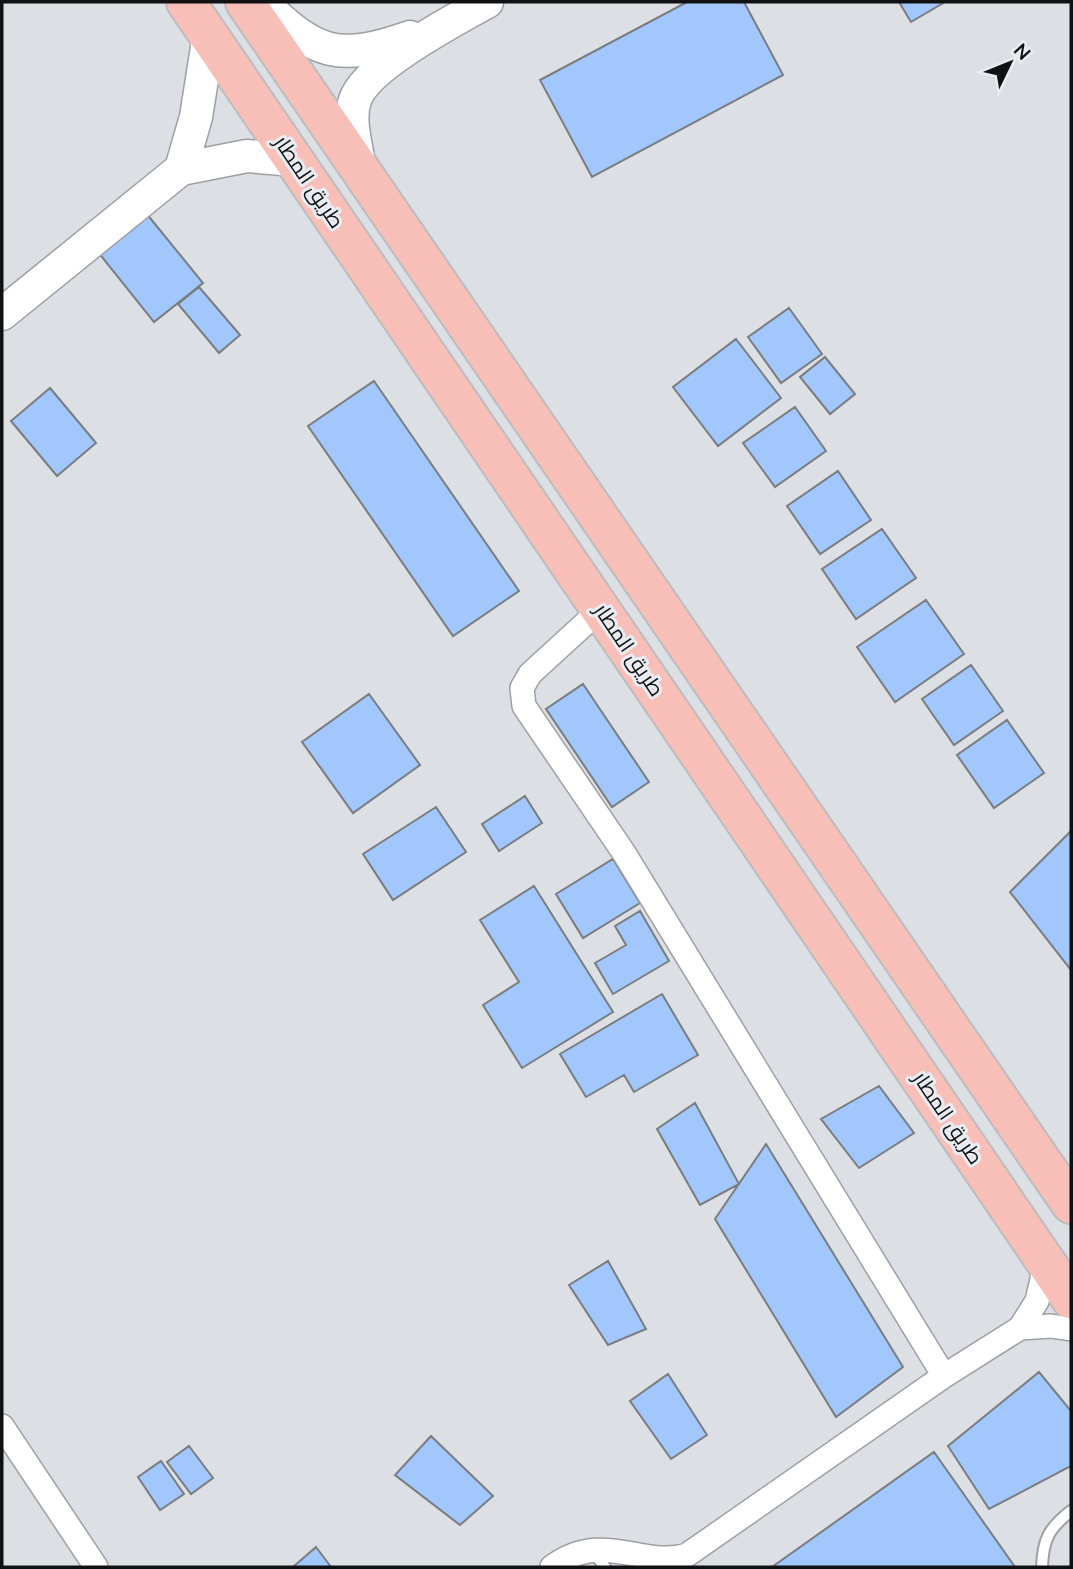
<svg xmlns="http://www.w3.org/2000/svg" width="1073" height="1569" viewBox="0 0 1073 1569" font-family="'Nunito Sans',Cairo,sans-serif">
<rect width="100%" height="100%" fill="#dcdfe3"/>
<path fill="#a1c7fc" stroke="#7a7c80" stroke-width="2" d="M687,2h57l39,73 -191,102 -52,-97z
M899,2h46l-34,20z
M146,213l57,70 -49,39 -56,-70z
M199,287l41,48 -21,18 -41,-49z
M789,308l33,46 -41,29 -33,-46z
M736,339l45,59 -63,48 -45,-59z
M825,357l30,37 -25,20 -30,-37z
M374,381l145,210 -66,45 -145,-210z
M50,388l46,55 -39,33 -46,-55z
M795,407l31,44 -51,36 -32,-44z
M838,471l33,49 -51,34 -33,-48z
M882,529l34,49 -60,41 -34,-50z
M926,600l38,54 -69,48 -38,-55z
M971,665l32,46 -49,34 -32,-46z
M583,684l66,98 -37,25 -66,-98z
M369,694l51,71 -67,48 -51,-71z
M1007,720l37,53 -50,35 -37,-53z
M525,796l17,27 -43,28 -17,-27z
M436,807l30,45 -73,48 -30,-46z
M1071,831v139l-61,-78z
M613,859l27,44 -57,35 -27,-44z
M534,886l79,126 -91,56 -39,-63 36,-23 -39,-62z
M640,911l29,50 -56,33 -18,-31 31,-18 -11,-19z
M662,994l36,61 -64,37 -10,-17 -38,22 -26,-43z
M879,1086l35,47 -55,35 -38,-49z
M695,1103l44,81 -39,21 -43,-76z
M766,1144l137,223 -67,50 -121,-198z
M608,1261l38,68 -38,16 -39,-60z
M1039,1372l32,39v55l-82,43 -41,-63z
M668,1374l39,61 -36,24 -41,-58z
M431,1436l62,60 -33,29 -65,-50z
M189,1446l24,32 -22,16 -24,-32z
M934,1452l81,115h-243z
M161,1461l23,33 -24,16 -22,-33z
M316,1547l15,20h-38z"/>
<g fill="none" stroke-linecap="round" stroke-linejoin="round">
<g stroke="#9d9fa3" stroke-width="14">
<path id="lane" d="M592,1551l13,16
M1042,1567c1,-28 7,-39 29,-56"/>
</g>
<g stroke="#9d9fa3" stroke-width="26">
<path id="street" d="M601,609l-71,65 -8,14 2,18 100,147 320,523
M1020,1328l31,-2 20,3
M2,1426l94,141
M552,1567c51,-38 92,2 135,-12l257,-179 76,-48 17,-27 9,-39"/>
</g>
<g stroke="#9d9fa3" stroke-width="35">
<path id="secondary" d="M262,2c54,53 76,60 148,35
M181,169l15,-52 13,-82
M360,169c-3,-22 -12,-48 -5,-69 11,-34 101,-81 132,-98
M2,314l179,-145 66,-13 47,4"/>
</g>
<g stroke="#bcbcbd" stroke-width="42">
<path id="highway" d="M186,2l885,1297
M245,2l826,1202"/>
</g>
<use href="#lane" stroke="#fff" stroke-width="10"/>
<use href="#street" stroke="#fff" stroke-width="23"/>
<use href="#secondary" stroke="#fff" stroke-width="32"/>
<use href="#highway" stroke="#f8beb8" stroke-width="38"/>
</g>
<g text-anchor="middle" stroke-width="6" stroke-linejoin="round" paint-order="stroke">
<g font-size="21" fill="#101113" stroke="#e9ecf0">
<text transform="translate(309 182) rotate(56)" y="7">طريق المطار</text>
<text transform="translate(629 650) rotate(56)" y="7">طريق المطار</text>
<text transform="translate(948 1118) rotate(56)" y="7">طريق المطار</text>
</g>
</g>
<rect width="1073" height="1569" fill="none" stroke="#101113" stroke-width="7"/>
<g transform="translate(1010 63) rotate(47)" stroke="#e9ecf0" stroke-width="5" paint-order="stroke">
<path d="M0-5L12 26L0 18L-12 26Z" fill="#101113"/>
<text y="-10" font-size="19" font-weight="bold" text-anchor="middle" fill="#101113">N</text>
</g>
</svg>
